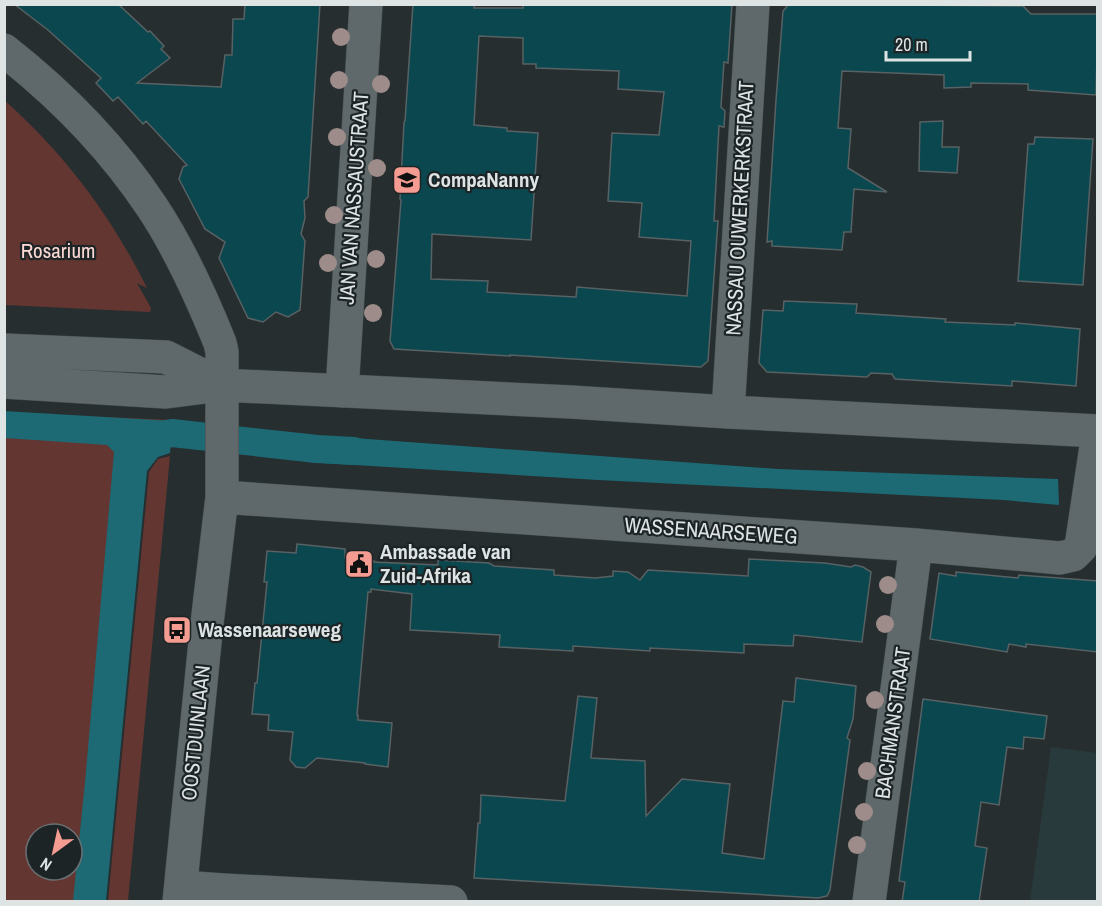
<svg xmlns="http://www.w3.org/2000/svg" width="1102" height="906" viewBox="0 0 1102 906" font-family="'Archivo Narrow',sans-serif">
<rect width="100%" height="100%" fill="#262e2f"/>
<path fill="#293a3c" d="M1051,747l46,6v148h-67z"/>
<path fill="#643631" fill-rule="evenodd" d="M5,101c59,52 107,116 142,187l-10,-5 14,25 -1,4 -145,-7z
M5,413l168,7 -2,28 -41,16 -42,437 -83,1zM36,834h36v36h-36z
M170,456l-42,445h-20l41,-429 9,-13z"/>
<path fill="#1d6974" d="M4,411l169,10 -3,32 -12,4 -11,14 -41,430h-33l12,-119 29,-330 -7,-7 -102,-7z
M327,436l451,33 280,10 1,26 -56,-5 -405,-20 -292,-18z"/>
<g fill="none" stroke-linecap="round" stroke-linejoin="round">
<path stroke="#1d6974" stroke-width="28" d="M135,440l37,-7 145,16 37,2"/>
</g>
<path fill="#0b474f" stroke="#586163" stroke-width="1.5" fill-rule="evenodd" d="M14,4h104l30,28 2,-1 14,15 -3,3 9,9 -33,25 84,4 4,-32h7l1,-36h11l1,-15h75l-12,193 -4,4 1,17 -4,16 4,7 -5,69 -12,7 -12,-5 -13,10 -15,-4 -29,-60 6,-16 -20,-13 -26,-50 4,-12 4,-2 -41,-44 -3,3 -25,-27 -5,4 -17,-18 5,-5 -53,-48z
M413,4h61v4h49v-4h209l-4,59 -4,-1 -3,45 4,4 -1,16 -5,-1 -5,95h4l-10,140 -7,6 -192,-12 2,1 -117,-7 -4,-8 11,-141 -1,-1 4,-77 1,-1zM479,36l44,2v26h13v4l83,3 -1,18 46,3 -5,43 -47,-2 -4,68 34,2 -3,34 52,4 -4,55 -110,-9 -1,10 -89,-5 1,-11 -57,-2 1,-45 99,6 7,-107 -31,-2v-3l-33,-3z
M789,4l234,2 8,8h67l-2,81 -68,-5v-6l-57,-1v4l-27,1v-13l-102,-4 -4,57 13,1 -3,39 39,24 -33,-3 -3,43h-7l-2,18 -70,-4v-5l-5,1 9,-142 7,-89z
M943,121l-1,26h17l-2,26 -38,-2 1,-49z
M1035,137l58,2 -10,146 -65,-4 10,-137h6z
M784,301l73,3 -1,9 90,6 -1,3 70,3v-2l65,6 -4,57 -64,-5v5l-51,-3 -66,-4 -3,-5 -21,-1 -4,4 -100,-5 -8,-9 4,-53 20,1z
M297,544l48,5v9l29,3 -1,1 65,3v-5l51,3 5,3 60,4v5l41,3 18,-2v-5l15,1 12,8 8,-10 100,6 1,-17 76,4 26,4 4,-2 8,2 8,5 -9,70 -68,-7 -1,11 -49,-2v9l-94,-5v3l-77,-5v5l-74,-4 1,-12 -90,-5 2,-36 -41,-5v3h-3l-11,123h1v5l34,3 -4,44 -23,-3v-1l-48,-5 -12,10 -9,-1 -6,-7 3,-28 -25,-2 1,-15 -17,-1 3,-31h2l10,-101h-3l3,-31 29,2z
M956,572l62,6 1,-3 79,6v71l-72,-8v3l-17,-3 -2,8 -77,-13 9,-66 17,3z
M796,678l60,8 -3,33 -6,19 3,2 -20,150 -3,6 -9,2 -344,-20 4,-55h2l1,-28 84,6 13,-105 19,2 -6,60 54,3 1,55 36,-37 48,5 -8,69 42,6 19,-158 11,1z
M923,699l124,17 -3,23 -20,-2 -1,12 -16,-2 -8,58 -18,-3 -6,44 12,2 -8,54h-77l3,-20 -6,-1z"/>
<g fill="none" stroke-linecap="round" stroke-linejoin="round">
<g stroke="#454b4c" stroke-width="34">
<path id="minor" d="M4,50c56,44 109,98 148,157 28,42 49,89 68,136l2,9v145l-16,135 -27,270
M4,350l162,7 55,28
M4,382l162,10 55,-7 350,17 157,10 370,19
M342,391l24,-387
M728,412l25,-408
M222,497l694,48 144,13 13,-3 8,-8 17,-114
M181,887l42,3 228,12
M869,902l47,-357"/>
</g>
<use href="#minor" stroke="#5f686a" stroke-width="33"/>
</g>
<g fill="#9d8c8a">
<circle cx="341" cy="37" r="9"/>
<circle cx="339" cy="80" r="9"/>
<circle cx="381" cy="84" r="9"/>
<circle cx="337" cy="137" r="9"/>
<circle cx="377" cy="168" r="9"/>
<circle cx="334" cy="215" r="9"/>
<circle cx="376" cy="259" r="9"/>
<circle cx="328" cy="263" r="9"/>
<circle cx="373" cy="313" r="9"/>
<circle cx="888" cy="585" r="9"/>
<circle cx="885" cy="624" r="9"/>
<circle cx="875" cy="700" r="9"/>
<circle cx="867" cy="771" r="9"/>
<circle cx="864" cy="812" r="9"/>
<circle cx="857" cy="845" r="9"/>
</g>
<defs>
<g id="school-square" transform="scale(1.5)"><rect x="-9" y="-9" width="18" height="18" rx="4" fill="#f59c92" stroke="#1c2426"/><path d="M0-5L7-2L0 1L-7-2ZM-4 1L0 2.5L4 1V4Q0 6-4 4Z" fill="#111"/></g>
<g id="civic-square" transform="scale(1.5)"><rect x="-9" y="-9" width="18" height="18" rx="4" fill="#f59c92" stroke="#1c2426"/><path d="M-.6-6.5H3V-4.5H.6V-3L4-1V1h2V6H-6V1h2V-1L-.6-3ZM-1.2 2.5V6h2.4V2.5Z" fill="#111"/></g>
<g id="bus-square" transform="scale(1.5)"><rect x="-9" y="-9" width="18" height="18" rx="4" fill="#f59c92" stroke="#1c2426"/><path d="M-5-6H5V4H4V6H2V4H-2V6H-4V4H-5ZM-3.5-4V0h7V-4ZM-3.5 1.2v1.5H-2V1.2ZM2 1.2v1.5H3.5V1.2Z" fill="#111"/></g>
</defs>
<g fill-rule="evenodd">
<use href="#school-square" x="407" y="180"/>
<use href="#civic-square" x="359" y="564"/>
<use href="#bus-square" x="177" y="630"/>
</g>
<g text-anchor="middle" stroke-width="4.5" stroke-linejoin="round" paint-order="stroke">
<g font-size="21" font-weight="bold" fill="#dee3e4" stroke="#1c2426" text-anchor="start">
<text x="428" y="187">CompaNanny</text>
<text x="380" y="559">Ambassade van<tspan x="380" dy="24">Zuid-Afrika</tspan></text>
<text x="198" y="637">Wassenaarseweg</text>
</g>
<g font-size="21" fill="#dee3e4" stroke="#1c2426">
<text transform="translate(354 198) rotate(-86)" y="7">JAN VAN NASSAUSTRAAT</text>
<text transform="translate(740 208) rotate(-87)" y="7">NASSAU OUWERKERKSTRAAT</text>
<text transform="translate(711 531) rotate(4)" y="7">WASSENAARSEWEG</text>
<text transform="translate(893 723) rotate(-82)" y="7">BACHMANSTRAAT</text>
<text transform="translate(196 733) rotate(-84)" y="7">OOSTDUINLAAN</text>
</g>
<g font-size="21" fill="#fed9d4" stroke="#1c2426">
<text x="58" y="258">Rosarium</text>
</g>
</g>
<rect width="1102" height="906" fill="none" stroke="#dee3e4" stroke-width="12"/>
<g transform="translate(54 852) rotate(213)"><circle r="28" fill="#1c2426" stroke="#6a7072" stroke-width="1.5"/>
<path d="M0-4.5L10 22L0 15L-10 22Z" fill="#f59c92"/>
<text y="-9" font-size="16" font-weight="bold" text-anchor="middle" fill="#dee3e4">N</text>
</g>
<path d="M886 51v9h84v-9" fill="none" stroke="#dee3e4" stroke-width="3"/>
<text x="895" y="51" font-size="18" fill="#dee3e4" stroke="#1c2426" stroke-width="4.5" paint-order="stroke">20 m</text>
</svg>
